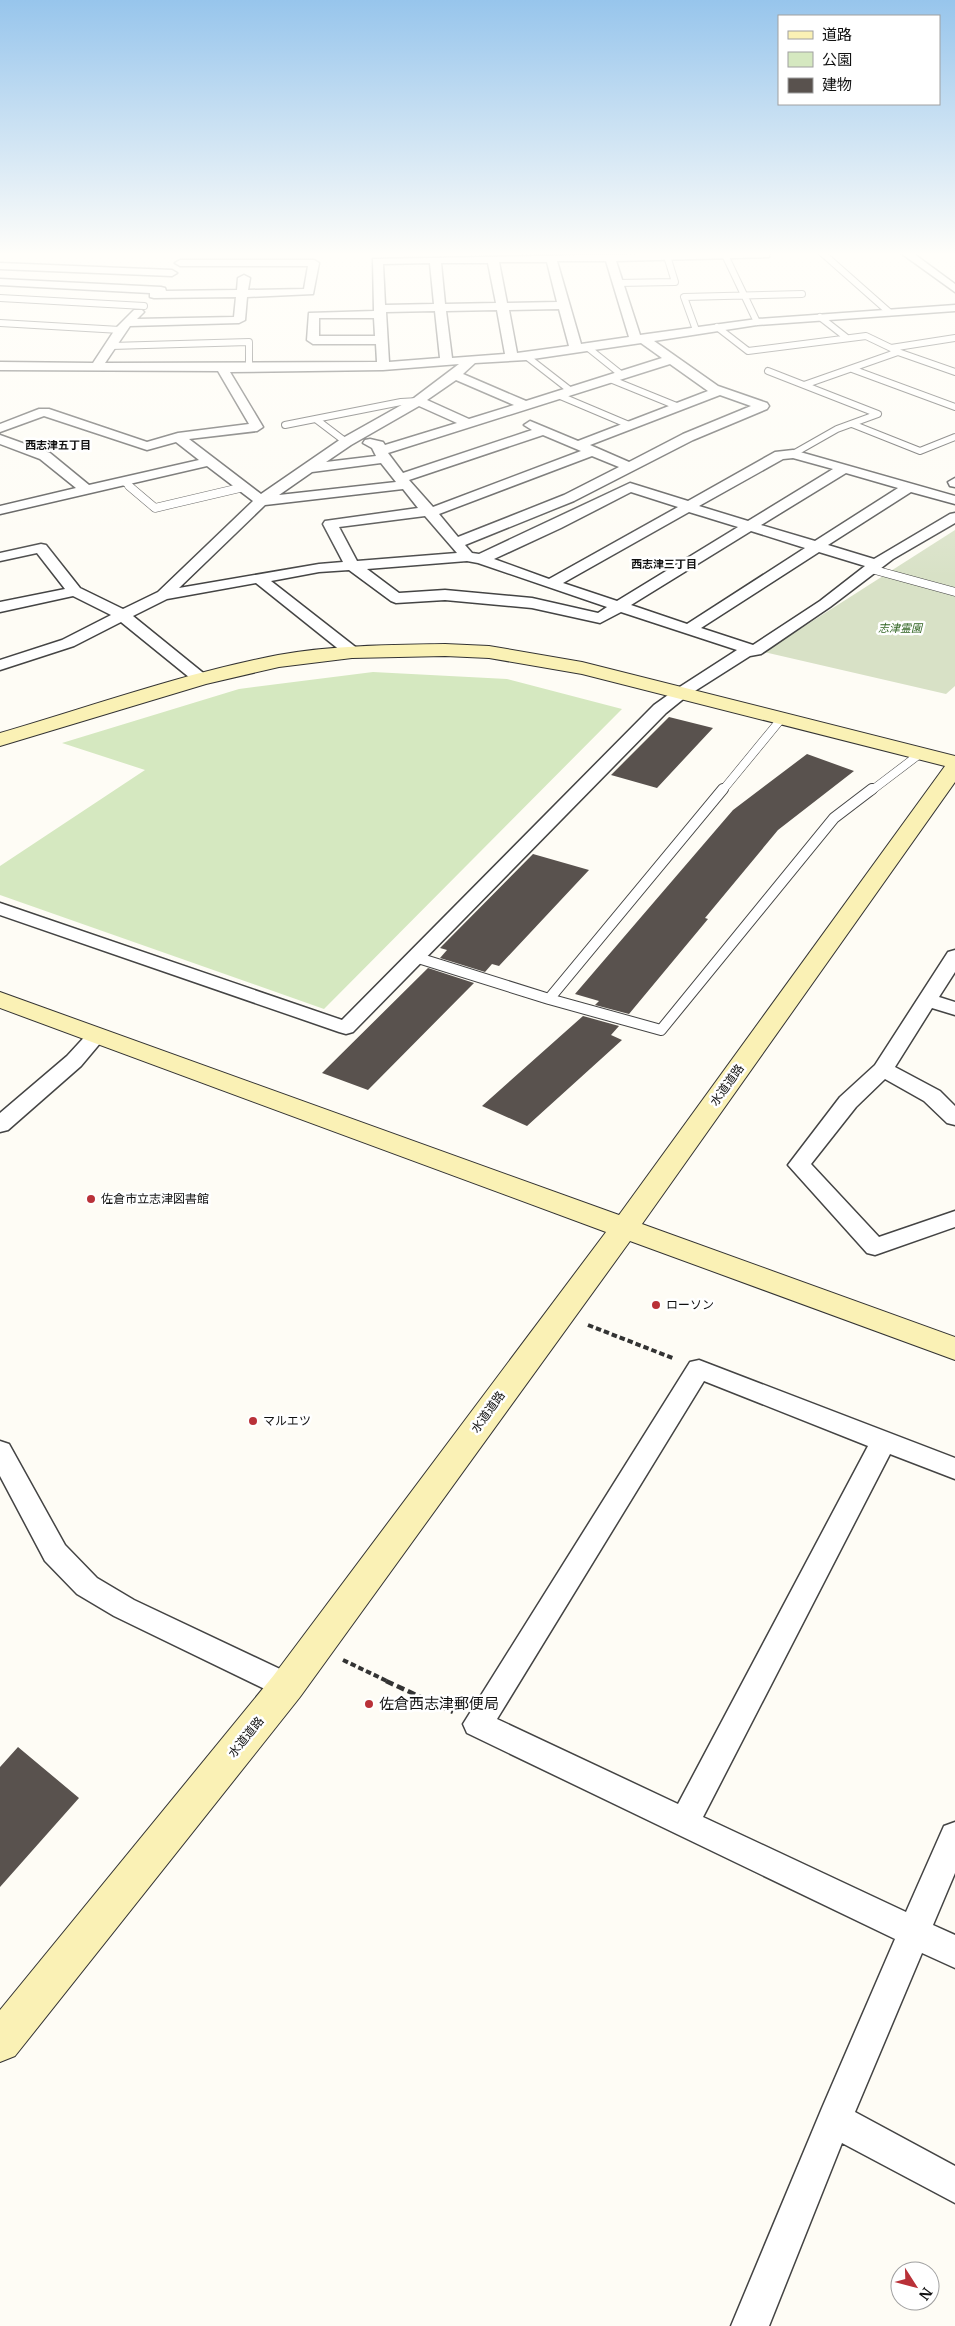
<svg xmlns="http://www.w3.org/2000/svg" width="955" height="2326" viewBox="0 0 955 2326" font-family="Merriweather,'Noto Sans JP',serif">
<rect width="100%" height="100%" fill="#fefcf5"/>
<path fill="#d5e8c0" d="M373,672l134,7 115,30 -298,300 -324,-114v-29l145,-96 -83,-27 177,-54z"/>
<path fill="#d8e1c6" d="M955,530v156l-9,8 -182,-42z"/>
<path fill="#59524e" d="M669,717l44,11 -56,60 -46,-13z
M807,754l47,17 -76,59 -73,88 3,1 -79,95 -34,-9 4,-4 -24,-7 158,-184z
M533,854l56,16 -90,96 -7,-2 -7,8 -45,-14 7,-8 -7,-2z
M428,968l46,15 -106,107 -46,-17z
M583,1016l36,10 -8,9 11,5 -95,86 -45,-20z
M18,1747l61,51 -79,89v-120z"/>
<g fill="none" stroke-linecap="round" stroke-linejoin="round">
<g stroke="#444" stroke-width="8">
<path id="lane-far2" d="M820,251l69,61
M725,255l32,67
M617,283l58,-1 -8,-26
M0,298l144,8
M820,317l27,21
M0,323l120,7
M717,327l31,24 118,-15 25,12
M696,330l-12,-33 118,-3
M111,346l138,-4v26
M587,347l35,28
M894,350l-3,-2 64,-10
M526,356l45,35
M852,369l103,38
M768,371l110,43 -41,15 -44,25
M610,379l69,28
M804,385l94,-33 57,20
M558,395l71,30
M317,420l29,22
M852,424l68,27 35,-14
M285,425l116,-23 17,-1
M124,482l7,5
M242,487h2"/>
</g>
<g stroke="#444" stroke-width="9">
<path id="lane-far1" d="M129,486l26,22 89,-21
M871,569l84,23
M722,791l60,-73
M871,791l50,-38"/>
</g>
<g stroke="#444" stroke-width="12">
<path id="lane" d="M415,957l134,42 174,-210
M549,999l112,31 173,-212 38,-29"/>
</g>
<g stroke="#444" stroke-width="3">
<path id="street" d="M898,251h12l45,33v8z
M765,252l4,1v4l-153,4 24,74 117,-16 198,-14v6l-198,14 -103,16 64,45 49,17 2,3 -2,3 -74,31 -119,61 -109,44 7,8 7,1 151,-71 58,18 87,-49 18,-2 162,46v8l-44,-12 -83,53 46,14 76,-45 5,-1v10l-62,36 -63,48 -69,47 -11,2 -63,40 -21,17 -313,319 -7,2 -7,-2 -339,-117v-12l342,117 312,-315 21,-15 62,-40 -116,-38 -21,11 -68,-15 -87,-8 -49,3 -5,-2 -42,-31 -30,2 -48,9 87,68 2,3 -2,3h-12l-90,-72 -89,16 -34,17 74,60 2,3 -2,3h-12l-74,-60 -47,24 -74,24v-10l62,-20 49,-25 -38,-19 -73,16v-10l65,-13 -28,-36 -37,8v-8l41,-9 5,1 34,43 43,21 35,-17 95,-91 -46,-35 -207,48v-8l76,-18 -36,-29 -40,-15v-9l50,18 39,32 110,-25 -23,-18 -29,8 -103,-34 -44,16v-8l39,-15h10l98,33 31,-9 71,-9 -31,-53 -218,-1v-8l93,1 23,-35 18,-18h8l2,2 -7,7 97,-2 2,-20 -82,1 -4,-1v-4l-150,-8v-6l161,8 4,1 1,3 71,-1 1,-12 6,-3 6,3 -2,12 56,-1 4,-23h-128l-5,-3 5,-3h134l5,3 -6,31 -66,3 -2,23 -6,3 -109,3 -25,37 272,-1 -1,-18h-63l-6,-4 2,-27 65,-2 -1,-52zM557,261h49l23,76 -48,7zM499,262h48l10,40 -50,1zM430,263l4,41 -49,1 -2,-41zM441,263h47l8,40 -51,1zM559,309l10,37 -52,7 -8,-43zM497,310l8,44 -53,4 -6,-47zM435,311l5,47 -51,4 -3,-50zM319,318h55l1,18h-56zM641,343l21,15 -136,43 -63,-27 12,-11 51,-3zM459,364l-45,34 -73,41 -80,55 -72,-55 68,-8 6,-4 -33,-55 153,-2zM670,364l38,27 -130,50 -48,-20 -6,4 8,5 -129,43 -15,-20zM456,380l58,25 -45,14 -42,-19zM720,395l31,11 -68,28 -54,28 -39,-17zM419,406l38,17 -72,22 -2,-3 -13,-3 -5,1 -2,3 9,5 4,8 -50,6 25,-17zM543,435l38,16 -148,56 -24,-27zM592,456l27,11 -55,28 -106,42 -19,-23zM793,458l40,11 -85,52 -49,-15 84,-47zM381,463l15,19 -117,13 33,-23zM846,473l52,15 -83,53 -54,-16zM403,489l15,19 -93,13 -2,3 20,38 -24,2 -140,24 86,-83zM631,492l47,15 -129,72 -55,-20 67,-31zM689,512l49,15 -121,74 -54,-18zM425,516l32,37 -100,8 -18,-34zM751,531l54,17 -118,76 -56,-19zM819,552l46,14 -45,35 -67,44 -52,-17zM467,561l11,2 129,44 -9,6 -66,-15 -87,-8 -46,3 -32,-24z
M0,263l172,7 5,3 -5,3 -172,-7z
M955,478v9l-5,-1 -2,-4z
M955,950v22l-16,25 16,5v13l-23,-7 -37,59 45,24 15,15v19l-8,-2 -23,-22 -39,-22 -29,28 -45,57 68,73 76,-26v16l-80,28 -8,-2 -79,-88 52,-68 35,-32 73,-113z
M97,1029l7,2 3,4 -26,31 -73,64 -8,2v-19l67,-57 23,-25z
M699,1360l256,98v21l-65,-25 -187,363 203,95 38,-86 11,-4v51l-22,52 22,10v33l-33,-15 -67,159 100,54v37l-113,-60 -73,183h-38l91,-218 73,-169 -428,-206 -4,-9 227,-362zM704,1381l164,65 -190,358 -181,-85z
M0,1441l9,3 56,101 32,33 37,22 163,77 5,9 -5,9 -10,4 -10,-4 -163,-79 -37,-22 -32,-33 -45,-85z"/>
</g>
<g stroke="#333" stroke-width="2">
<path id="secondary" d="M445,644l44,2 93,16 373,94v26l-313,442 313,113v23l-325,-119 -330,456 -285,359 -15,6v-52l274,-335 332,-443 -606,-224v-16l619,223 326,-449 -363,-92 -93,-16 -44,-2 -93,2 -73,9 -73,17 -206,62v-13c92,-27 184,-60 278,-78 55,-10 111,-10 167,-11z"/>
</g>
<path stroke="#333" stroke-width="4" stroke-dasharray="5.5 3" stroke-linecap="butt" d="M588,1325l87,34
M343,1660l46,22"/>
<path stroke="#333" stroke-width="4.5" stroke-dasharray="8 4" stroke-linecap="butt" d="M386,1681l67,31"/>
<use href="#lane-far2" stroke="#fff" stroke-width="6"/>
<use href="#lane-far1" stroke="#fff" stroke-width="8"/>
<use href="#lane" stroke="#fff" stroke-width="10"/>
<use href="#street" fill="#fff" fill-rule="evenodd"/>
<use href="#secondary" fill="#faf1b5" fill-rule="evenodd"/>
</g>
<linearGradient id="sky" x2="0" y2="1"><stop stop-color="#97c5ec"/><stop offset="0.44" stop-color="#fffefa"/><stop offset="1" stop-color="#fffefa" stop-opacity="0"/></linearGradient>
<rect width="955" height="577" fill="url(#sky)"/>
<g fill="#b93138" stroke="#fff" stroke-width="2">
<circle cx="91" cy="1199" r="5"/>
<circle cx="656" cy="1305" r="5"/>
<circle cx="253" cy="1421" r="5"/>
<circle cx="369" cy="1704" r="5"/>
</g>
<g text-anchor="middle" stroke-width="5" stroke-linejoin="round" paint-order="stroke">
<g font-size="11" font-weight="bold" fill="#111" stroke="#fff">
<text x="58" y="449">西志津五丁目</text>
<text x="664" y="568">西志津三丁目</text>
</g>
<g font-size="11" font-style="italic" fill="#326524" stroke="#fff">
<text x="900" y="632">志津霊園</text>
</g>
<g font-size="12" fill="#111" stroke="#fff">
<text transform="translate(727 1085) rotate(-54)" y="4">水道道路</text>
<text transform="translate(488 1412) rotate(-54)" y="4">水道道路</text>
<text transform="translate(246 1737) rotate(-51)" y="4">水道道路</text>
</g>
<g font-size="12" fill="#111" stroke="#fff" text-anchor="start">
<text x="101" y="1203">佐倉市立志津図書館</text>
<text x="666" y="1309">ローソン</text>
<text x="263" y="1425">マルエツ</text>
</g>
<g font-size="15" fill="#111" stroke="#fff" text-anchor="start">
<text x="379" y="1709">佐倉西志津郵便局</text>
</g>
</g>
<rect x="778" y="15" width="162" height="90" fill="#ffffff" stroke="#a0a0a0"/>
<rect x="788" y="31" width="25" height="8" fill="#faf1b5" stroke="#a0a0a0"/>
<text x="822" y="40" font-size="15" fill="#111111">道路</text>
<rect x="788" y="52" width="25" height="15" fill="#d5e8c0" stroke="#a0a0a0"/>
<text x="822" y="65" font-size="15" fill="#111111">公園</text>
<rect x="788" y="78" width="25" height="15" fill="#59524e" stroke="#a0a0a0"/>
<text x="822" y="90" font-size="15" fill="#111111">建物</text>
<g transform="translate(915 2286) rotate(126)"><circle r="24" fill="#ffffff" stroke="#a0a0a0"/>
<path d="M0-4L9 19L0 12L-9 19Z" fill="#b93138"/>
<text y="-8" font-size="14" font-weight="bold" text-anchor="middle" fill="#111111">N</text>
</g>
</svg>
